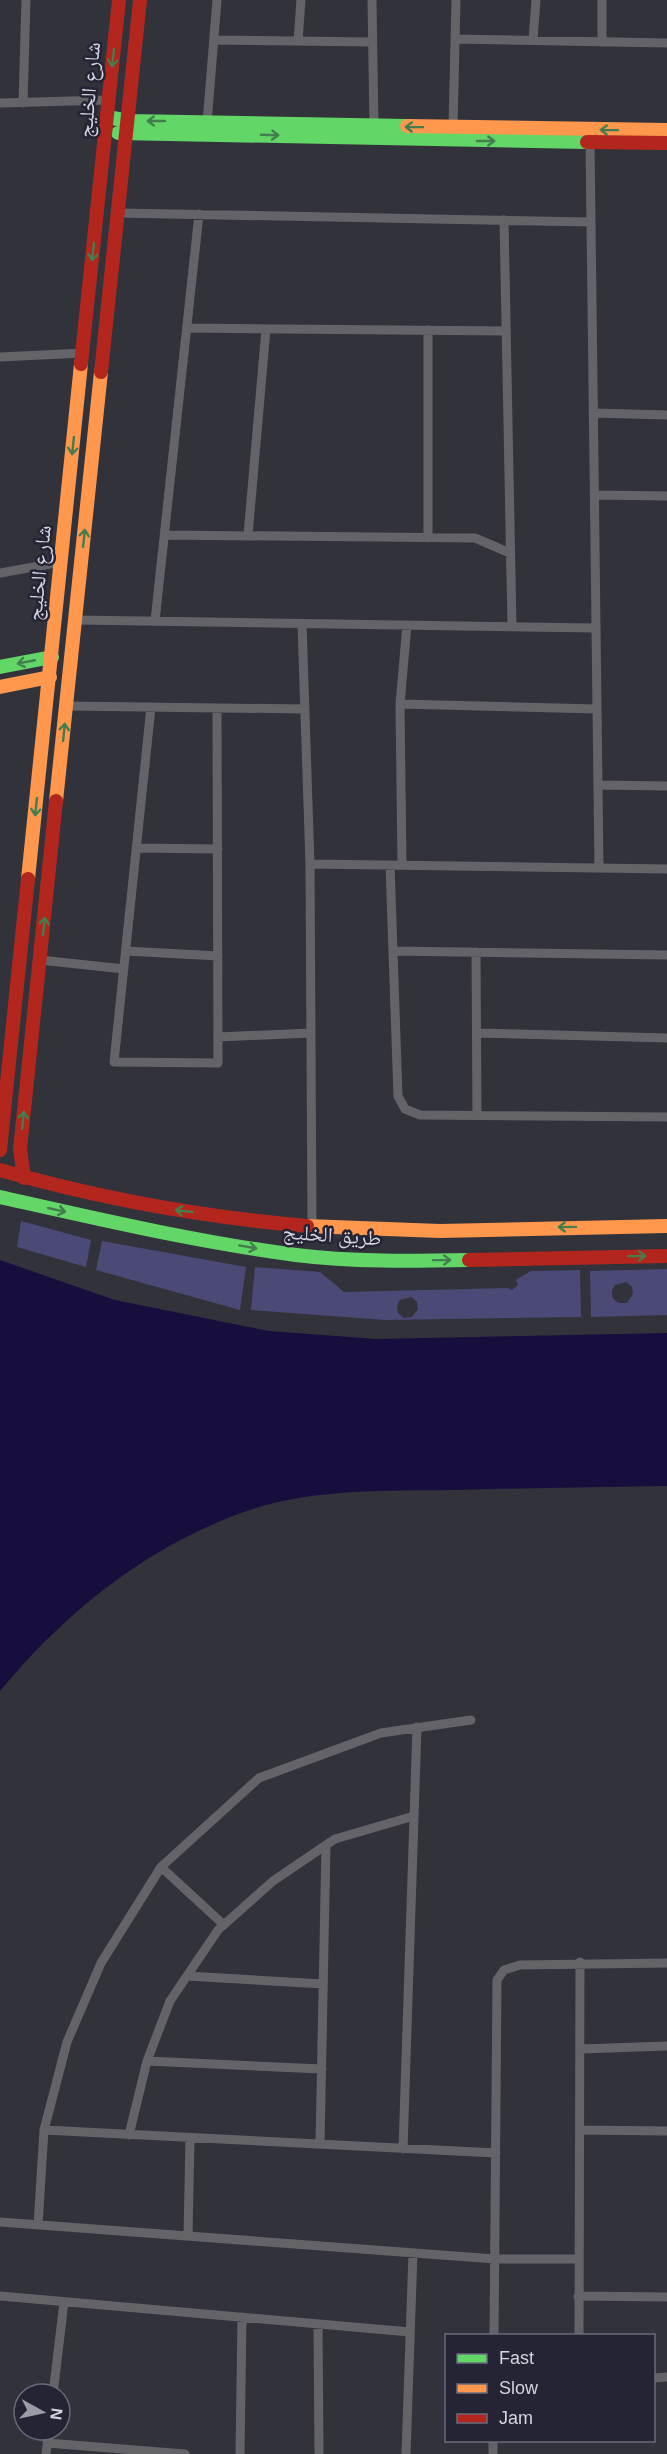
<svg xmlns="http://www.w3.org/2000/svg" width="667" height="2454" viewBox="0 0 667 2454" font-family="Arial,'Noto Naskh Arabic',sans-serif">
<rect width="100%" height="100%" fill="#32323b"/>
<path fill="#4b4a77" fill-rule="evenodd" d="M21,1221l70,19 -5,27 -69,-20z
M102,1241l144,26 -6,43 -144,-40z
M255,1267l65,5 24,20 164,-4 4,2 6,-5 -2,-5 15,-9 49,-1 1,47 -196,3 -134,-10zM411,1297l6,5 1,7 -6,8 -8,1 -6,-5 -1,-7 3,-6z
M667,1269v46l-76,2 -1,-46zM626,1282l6,5 1,7 -6,9h-8c-8,-4 -9,-11 -4,-18z"/>
<path fill="#180e3e" d="M0,1260l115,40 154,31 107,8 291,-6v153c-71,1 -142,2 -214,4 -73,1 -150,-2 -220,26 -93,36 -170,99 -233,175z"/>
<g fill="none" stroke-linecap="round" stroke-linejoin="round">
<path stroke="#646468" stroke-width="9" d="M372,0l2,126
M602,0v42
M455,39l212,4
M214,40l158,2
M533,40l3,-40
M298,41l3,-41
M0,103l108,-3
M23,103l3,-103
M207,123l10,-123
M453,127l3,-127
M590,142l9,726
M118,213l473,9
M504,220l8,407
M187,328l319,3
M428,330v208
M0,357l83,-4
M593,413l74,2
M594,495l73,1
M165,535l310,3 35,15
M248,535l18,-206
M0,573l61,-11
M76,620l520,8
M155,621l44,-407
M302,624l8,240 2,362
M400,704l7,-79
M67,706l238,3
M151,707l-37,355 104,1 -1,-355
M598,785l69,1
M137,848l81,1
M310,864l357,5
M390,865l8,231 7,13 15,6 247,2
M402,865l-2,-161 197,5
M126,951l92,5
M393,951l274,4
M476,952l1,163
M40,960l84,9
M477,1033l190,5
M218,1037l93,-4
M161,1867l63,58
M187,1976l136,8
M580,2049l87,-3
M147,2061l175,8
M44,2130l23,-88 34,-79 60,-96 98,-89 122,-45 90,-13
M580,2130l87,1
M129,2135l18,-74 23,-60 48,-71 55,-49 62,-42 79,-23
M320,2144l6,-299
M403,2149l14,-422
M0,2222l495,37h84
M38,2225l6,-95 452,23
M188,2236l2,-98
M0,2296l410,36
M578,2296l89,1
M318,2324l1,130
M494,2336l3,-356 7,-10 16,-5 147,-2
M579,2336l1,-374
M654,2378l13,-1
M53,2394l11,-92
M47,2443l138,11
M46,2454l3,-24
M240,2454l2,-137
M406,2454l7,-201
M493,2454v-14"/>
<path stroke="#63d668" stroke-width="14" d="M107,117l22,4 278,5
M118,133l469,9
M0,667l52,-10
M0,1197c98,22 196,45 296,58 56,7 116,6 173,5"/>
<path stroke="#ff974d" stroke-width="14" d="M407,126l260,4
M0,687l50,-10
M56,801l45,-429
M28,879l53,-515
M307,1226l133,5 227,-5"/>
<path stroke="#b3261e" stroke-width="14" d="M587,142l80,1
M81,364l38,-364
M101,372l39,-372
M0,1150l28,-271
M0,1170c101,29 202,47 307,56
M24,1178l-4,-29 36,-348
M469,1260l198,-4"/>
</g>
<defs><path id="oneway-shaft" d="M-6 0H5M1.5-3L5.5 0L1.5 3" fill="none" stroke-width="1.6" stroke-linecap="round" stroke-linejoin="round" transform="scale(1.5)"/></defs>
<g stroke="#447d4e">
<use href="#oneway-shaft" transform="translate(113 58) rotate(96)"/>
<use href="#oneway-shaft" transform="translate(156 121) rotate(180)"/>
<use href="#oneway-shaft" transform="translate(414 127) rotate(-179)"/>
<use href="#oneway-shaft" transform="translate(609 130) rotate(-179)"/>
<use href="#oneway-shaft" transform="translate(270 135) rotate(2)"/>
<use href="#oneway-shaft" transform="translate(486 141)"/>
<use href="#oneway-shaft" transform="translate(93 252) rotate(96)"/>
<use href="#oneway-shaft" transform="translate(73 446) rotate(96)"/>
<use href="#oneway-shaft" transform="translate(84 538) rotate(-84)"/>
<use href="#oneway-shaft" transform="translate(26 662) rotate(169)"/>
<use href="#oneway-shaft" transform="translate(64 732) rotate(-84)"/>
<use href="#oneway-shaft" transform="translate(36 807) rotate(96)"/>
<use href="#oneway-shaft" transform="translate(44 926) rotate(-84)"/>
<use href="#oneway-shaft" transform="translate(23 1120) rotate(-84)"/>
<use href="#oneway-shaft" transform="translate(57 1210) rotate(13)"/>
<use href="#oneway-shaft" transform="translate(184 1211) rotate(-173)"/>
<use href="#oneway-shaft" transform="translate(567 1227) rotate(179)"/>
<use href="#oneway-shaft" transform="translate(248 1247) rotate(10)"/>
<use href="#oneway-shaft" transform="translate(637 1256) rotate(-1)"/>
<use href="#oneway-shaft" transform="translate(442 1260) rotate(-1)"/>
</g>
<g text-anchor="middle" stroke-width="5" stroke-linejoin="round" paint-order="stroke">
<g font-size="21" fill="#d4d5e0" stroke="#242434">
<text transform="translate(89 90) rotate(-85)" y="7">شارع الخليج</text>
<text transform="translate(39 573) rotate(-84)" y="7">شارع الخليج</text>
<text transform="translate(332 1235) rotate(4)" y="7">طريق الخليج</text>
</g>
</g>
<rect x="445" y="2334" width="210" height="108" fill="#242434" stroke="#6a6b79" stroke-width="1.5"/>
<rect x="457" y="2354" width="30" height="9" fill="#63d668" stroke="#6a6b79" stroke-width="1.5"/>
<text x="499" y="2364" font-size="18" fill="#d4d5e0">Fast</text>
<rect x="457" y="2384" width="30" height="9" fill="#ff974d" stroke="#6a6b79" stroke-width="1.5"/>
<text x="499" y="2394" font-size="18" fill="#d4d5e0">Slow</text>
<rect x="457" y="2414" width="30" height="9" fill="#b3261e" stroke="#6a6b79" stroke-width="1.5"/>
<text x="499" y="2424" font-size="18" fill="#d4d5e0">Jam</text>
<g transform="translate(42 2412) rotate(98)"><circle r="28" fill="#242434" stroke="#6a6b79" stroke-width="1.5"/>
<path d="M0-4.5L10 22L0 15L-10 22Z" fill="#9b9ca6"/>
<text y="-9" font-size="16" font-weight="bold" text-anchor="middle" fill="#d4d5e0">N</text>
</g>
</svg>
